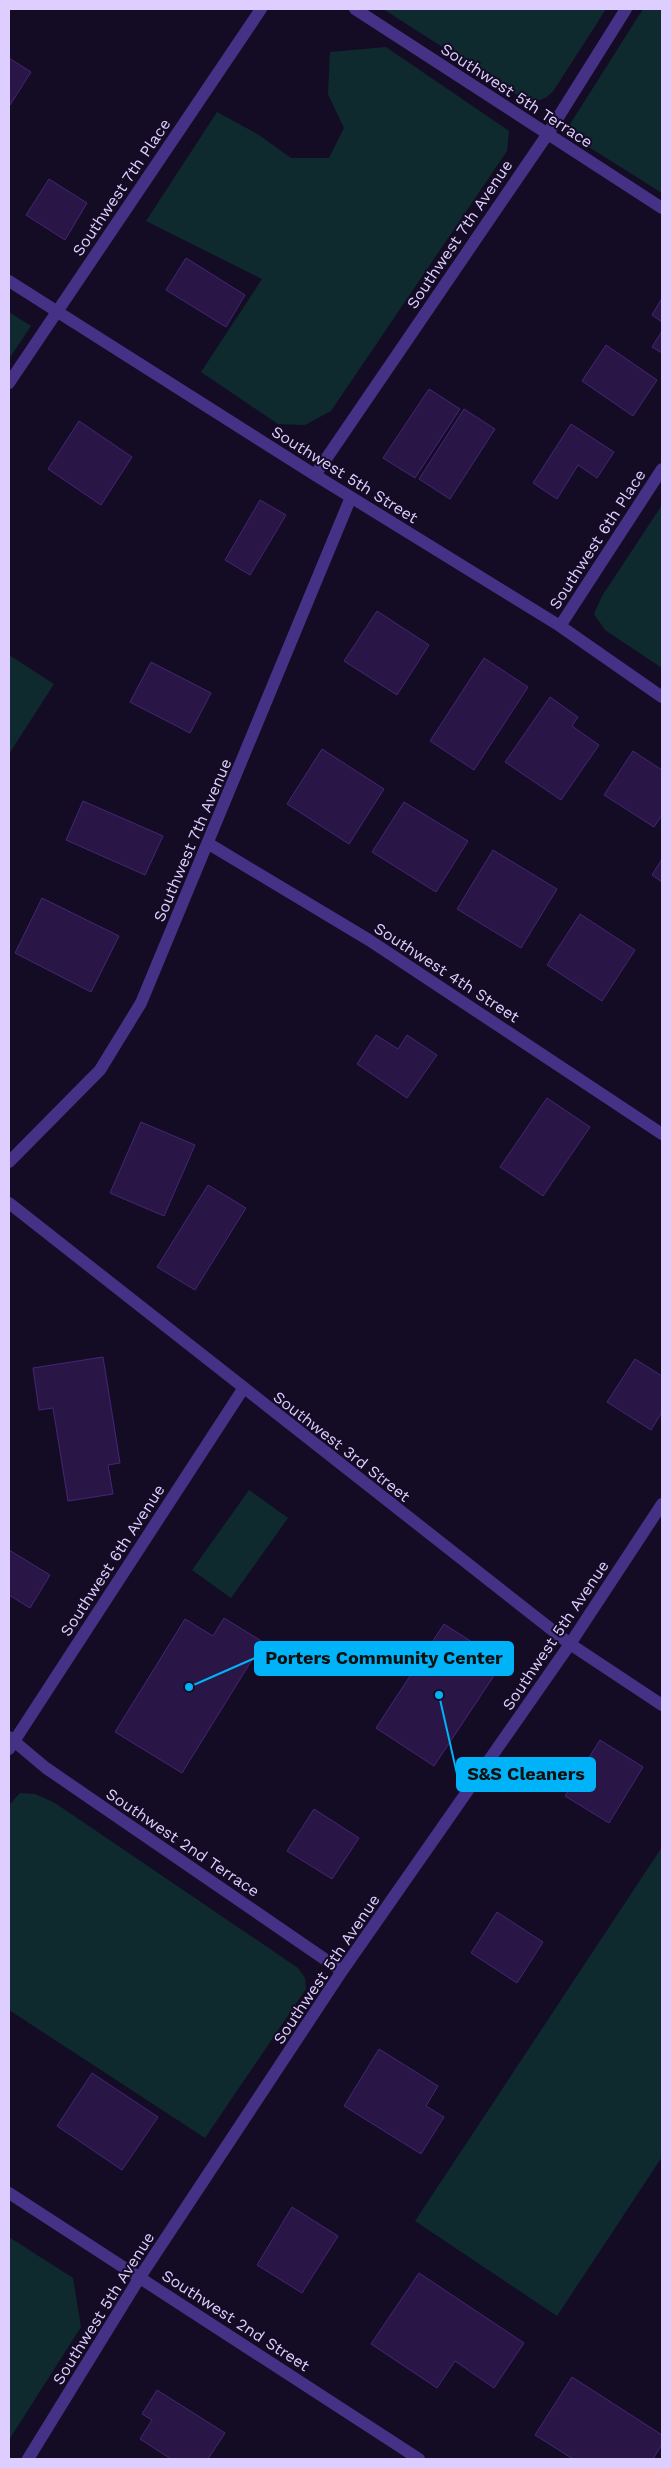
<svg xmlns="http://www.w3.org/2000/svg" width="671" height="2468" viewBox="0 0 671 2468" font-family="'Work Sans',sans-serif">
<rect width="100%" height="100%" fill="#140c24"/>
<path fill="#0e2a2e" d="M383,9h223l-52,81c-11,12 -16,12 -32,8z
M643,9h19v184l-97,-61z
M386,47l123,84 -2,20 -176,260 -26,14 -27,-1 -77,-52 61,-93 -116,-58 71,-109 42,23 32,23h38l15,-30 -16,-34 2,-42z
M9,312l22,14 -22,33z
M662,505v163l-57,-38 -11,-16 8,-18z
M9,655l45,29 -45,70z
M249,1490l39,28 -57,80 -39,-28z
M20,1793l15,1 20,9 243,165 7,10 1,11 -101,149 -196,-128v-205z
M662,1847v310l-105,159 -142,-95z
M9,2237l64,41 8,49 -72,113z"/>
<path fill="#291647" stroke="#442675" d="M9,58l22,14 -21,33 -1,-1z
M49,179l38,24 -22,37 -39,-25z
M186,258l59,37 -19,32 -60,-37z
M662,298v24l-10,-7z
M662,331v22l-10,-6z
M606,345l51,35 -24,36 -51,-35z
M429,389l31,20 -45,69 -32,-20z
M464,409l31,20 -45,70 -31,-20z
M79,421l53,36 -31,48 -53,-36z
M571,424l43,28 -17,26 -19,-13 -21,34 -24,-16z
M260,500l26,15 -36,60 -25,-15z
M377,611l52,34 -32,50 -53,-34z
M484,658l44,29 -54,83 -44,-29z
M151,662l60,31 -21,40 -60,-31z
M550,697l28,20 -6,9 27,19 -38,55 -56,-38z
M322,749l62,40 -35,55 -62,-40z
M633,751l29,19v45l-8,12 -50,-32z
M83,801l80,35 -18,39 -79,-35z
M404,802l64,39 -32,51 -64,-40z
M493,850l64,39 -36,59 -64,-39z
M662,859v23l-10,-7z
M42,898l77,38 -28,56 -76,-39z
M580,914l55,36 -33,51 -55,-36z
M376,1035l22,14 9,-14 30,20 -30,43 -50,-34z
M547,1098l43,29 -47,69 -43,-29z
M141,1122l54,23 -31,71 -54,-23z
M208,1185l38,23 -51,82 -38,-23z
M103,1357l17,106 -12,2 5,29 -45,7 -15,-93 -14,2 -6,-42z
M635,1359l27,17v36l-11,18 -44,-28z
M9,1550l41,25 -20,33 -21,-13z
M224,1618l39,24 -81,131 -67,-41 70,-113 28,17z
M444,1624l59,38 -69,104 -58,-38z
M600,1740l43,27 -34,56 -44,-27z
M314,1809l45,29 -27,41 -45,-28z
M497,1912l46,30 -26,41 -46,-30z
M379,2049l59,37 -12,20 18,11 -23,37 -77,-48z
M92,2073l66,44 -36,53 -65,-44z
M292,2207l46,29 -36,57 -45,-28z
M419,2273l105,70 -30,45 -39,-27 -18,27 -66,-44z
M572,2377l90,58v9l-9,15h-80l-38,-24z
M157,2390l68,43 -17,26h-37l-31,-20 12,-19 -10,-6z"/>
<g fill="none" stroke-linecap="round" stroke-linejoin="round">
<path stroke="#453287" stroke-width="12" d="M355,9l307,199
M9,281l306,194 245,151 102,71
M9,383l252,-374
M315,475l232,-340 79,-126
M560,626l102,-157
M209,844l160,96 293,194
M9,1162l91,-92 41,-67 210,-506
M9,1203l561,441 92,61
M9,1737l37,31 296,203
M9,1749l234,-360
M9,2193l410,266
M28,2459l112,-182 202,-306 228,-327 92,-140"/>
</g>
<g text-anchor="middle" stroke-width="4" stroke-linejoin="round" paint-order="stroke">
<g font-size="16" fill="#ddceff" stroke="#140c24">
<text transform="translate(517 95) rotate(33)" y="6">Southwest 5th Terrace</text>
<text transform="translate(121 187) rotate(-56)" y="6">Southwest 7th Place</text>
<text transform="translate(459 234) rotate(-56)" y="6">Southwest 7th Avenue</text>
<text transform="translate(345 474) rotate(32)" y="6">Southwest 5th Street</text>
<text transform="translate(597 539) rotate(-57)" y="6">Southwest 6th Place</text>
<text transform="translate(192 840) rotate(-67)" y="6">Southwest 7th Avenue</text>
<text transform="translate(447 972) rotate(33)" y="6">Southwest 4th Street</text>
<text transform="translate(342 1446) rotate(38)" y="6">Southwest 3rd Street</text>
<text transform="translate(112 1560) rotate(-57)" y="6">Southwest 6th Avenue</text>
<text transform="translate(555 1635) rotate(-56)" y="6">Southwest 5th Avenue</text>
<text transform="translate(183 1842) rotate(34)" y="6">Southwest 2nd Terrace</text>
<text transform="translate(326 1969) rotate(-56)" y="6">Southwest 5th Avenue</text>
<text transform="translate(103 2308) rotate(-58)" y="6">Southwest 5th Avenue</text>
<text transform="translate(236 2320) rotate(33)" y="6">Southwest 2nd Street</text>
</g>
</g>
<path fill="none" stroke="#00b3f9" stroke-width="2" d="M189 1687L255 1658M439 1695L457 1774"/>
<g fill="#00b3f9" stroke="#140c24" stroke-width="2">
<circle cx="189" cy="1687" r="5"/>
<circle cx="439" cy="1695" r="5"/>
</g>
<g fill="#00b3f9" stroke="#00b3f9" stroke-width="2">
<rect x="255" y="1642" width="258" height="33" rx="5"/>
<rect x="457" y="1758" width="138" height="33" rx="5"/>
</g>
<g font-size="18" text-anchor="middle" font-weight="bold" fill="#111">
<text x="384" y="1664">Porters Community Center</text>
<text x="526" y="1780">S&amp;S Cleaners</text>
</g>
<rect width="671" height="2468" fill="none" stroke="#ddceff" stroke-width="20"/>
</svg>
